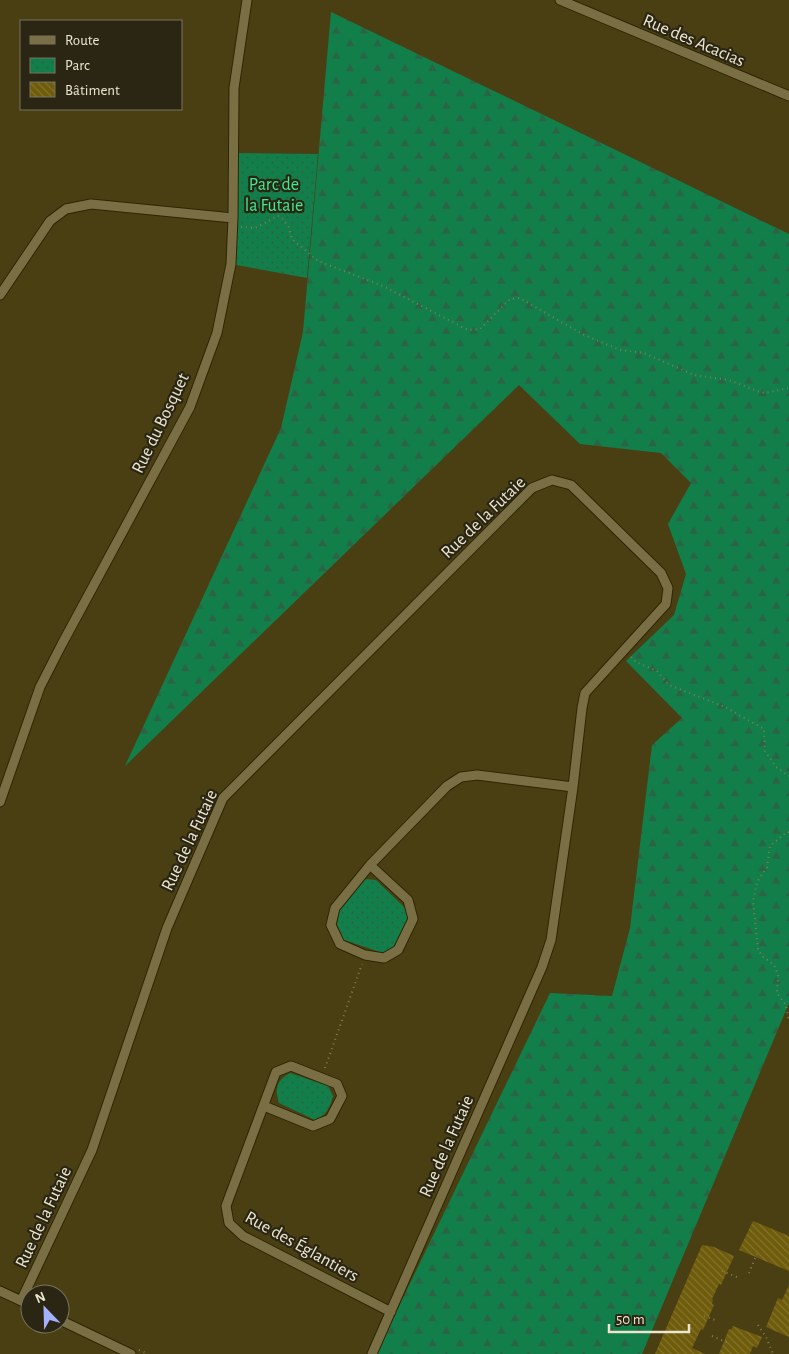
<svg xmlns="http://www.w3.org/2000/svg" width="789" height="1354" viewBox="0 0 789 1354" font-family="'Alegreya Sans',sans-serif">
<defs>
<pattern id="forest-firs" width="22" height="20" patternUnits="userSpaceOnUse" patternTransform="scale(1.25)"><rect width="22" height="20" fill="#127e4a"/><path d="M5 1l3.5 6h-7zM16 11l3.5 6h-7z" fill="#2a6445"/></pattern>
<pattern id="park-dots" width="8" height="8" patternUnits="userSpaceOnUse" patternTransform="scale(1.25)"><rect width="8" height="8" fill="#127e4a"/><path d="M2 2h.1M6 6h.1" fill="none" stroke="#2a6445" stroke-width="1.8" stroke-linecap="round"/></pattern>
<pattern id="building-back-hatch" width="6" height="6" patternUnits="userSpaceOnUse" patternTransform="scale(1.25)"><rect width="6" height="6" fill="#6e5c0b"/><path d="M-1 5l2 2M0 0l6 6M5-1l2 2" fill="none" stroke="#83732e"/></pattern>
</defs>
<rect width="100%" height="100%" fill="#4a3f13"/>
<path fill="url(#forest-firs)" d="M331,12l458,222v769l-147,351h-266l174,-361 62,3 18,-68 22,-183 30,-27 -56,-57 48,-46 12,-41 -18,-50 23,-41 -30,-30 -81,-9 -61,-59 -394,381 156,-338 22,-96z"/>
<path fill="url(#park-dots)" d="M233,153l85,1 -11,124 -76,-14z
M365,879l11,1 30,29 3,10 -14,27 -12,7 -39,-13 -7,-16 2,-13z
M290,1073l38,13 5,10c-4,13 -6,18 -18,24l-36,-17c-5,-16 -2,-22 11,-30z"/>
<path fill="url(#building-back-hatch)" d="M753,1221l36,15v35l-50,-21z
M702,1245l12,2 20,9 -13,29 -2,-1 -7,15 1,1 -1,4 2,1 -11,25 -2,-1 -9,19 13,6h-50z
M789,1285v52l-23,-10 12,-29 4,2z
M733,1326l29,11 -5,11 -4,-2 -3,8h-31l10,-25 2,1z"/>
<g fill="none" stroke-linecap="round" stroke-linejoin="round">
<g stroke="#2e2604" stroke-width="11">
<path id="minor" d="M560,0l229,96
M0,295l50,-74 16,-12 25,-5 142,14
M0,802l40,-115 22,-43 128,-237 27,-74 14,-69 2,-46 1,-130 13,-88
M370,865l38,35 5,19 -15,31 -14,8 -19,-3 -25,-11 -9,-19 4,-17 35,-43 77,-79 14,-9 16,-2 96,12
M264,1106l49,20 17,-7 12,-23 -5,-12 -46,-18 -15,6 -50,134 3,17 14,13 148,76
M0,1291l30,14
M21,1301l71,-151 75,-222 56,-130 309,-310 20,-8 19,5 90,88 7,15 -2,16 -81,89 -3,15 -9,79 -22,153 -9,27 -170,387
M60,1320l71,34"/>
</g>
<path stroke="#857c58" stroke-width="2" stroke-dasharray="1 4" stroke-linecap="butt" d="M241,227l14,1 23,-12 4,2 7,10 3,11 26,22 65,25 85,44 12,-1 30,-30 10,-1 62,36 38,16 24,3 50,22 35,5 28,11 8,2 24,-5
M631,657l5,5 21,9 12,14 56,22 39,22 1,22 11,16 13,9
M789,832h-2l-17,14 -3,21 -10,15 -4,19 5,48 4,7 12,9 2,4 2,7 -1,17 9,12 3,16
M325,1068l37,-104
M722,1271l17,7
M749,1273l8,-19
M704,1316l14,5
M758,1325l8,12 7,17
M712,1336l16,7
M139,1350l9,4"/>
<use href="#minor" stroke="#7a6f44" stroke-width="9"/>
</g>
<g text-anchor="middle" stroke-width="4.5" stroke-linejoin="round" paint-order="stroke">
<g font-size="18" fill="#ece6cf" stroke="#2b2614">
<text transform="translate(694 40) rotate(23)" y="6">Rue des Acacias</text>
<text transform="translate(160 423) rotate(-64)" y="6">Rue du Bosquet</text>
<text transform="translate(483 517) rotate(-44)" y="6">Rue de la Futaie</text>
<text transform="translate(189 840) rotate(-65)" y="6">Rue de la Futaie</text>
<text transform="translate(446 1146) rotate(-66)" y="6">Rue de la Futaie</text>
<text transform="translate(43 1217) rotate(-65)" y="6">Rue de la Futaie</text>
<text transform="translate(302 1246) rotate(29)" y="6">Rue des Églantiers</text>
</g>
<g font-size="18" fill="#3ceb91" stroke="#2b2614">
<text x="274" y="190">Parc de<tspan x="274" dy="21">la Futaie</tspan></text>
</g>
</g>
<rect x="20" y="20" width="162" height="90" fill="#2b2614" stroke="#78735f"/>
<rect x="30" y="36" width="25" height="8" fill="#7a6f44" stroke="#78735f"/>
<text x="65" y="45" font-size="15" fill="#ece6cf">Route</text>
<rect x="30" y="58" width="25" height="15" fill="url(#park-dots)" stroke="#78735f"/>
<text x="65" y="70" font-size="15" fill="#ece6cf">Parc</text>
<rect x="30" y="82" width="25" height="15" fill="url(#building-back-hatch)" stroke="#78735f"/>
<text x="65" y="95" font-size="15" fill="#ece6cf">Bâtiment</text>
<g transform="translate(45 1309) rotate(337)"><circle r="24" fill="#2b2614" stroke="#78735f"/>
<path d="M0-4L9 19L0 12L-9 19Z" fill="#a3b2fd"/>
<text y="-8" font-size="14" font-weight="bold" text-anchor="middle" fill="#ece6cf">N</text>
</g>
<path d="M609 1324v8h80v-8" fill="none" stroke="#ece6cf" stroke-width="2.5"/>
<text x="616" y="1324" font-size="15" fill="#ece6cf" stroke="#2b2614" stroke-width="4" paint-order="stroke">50 m</text>
</svg>
